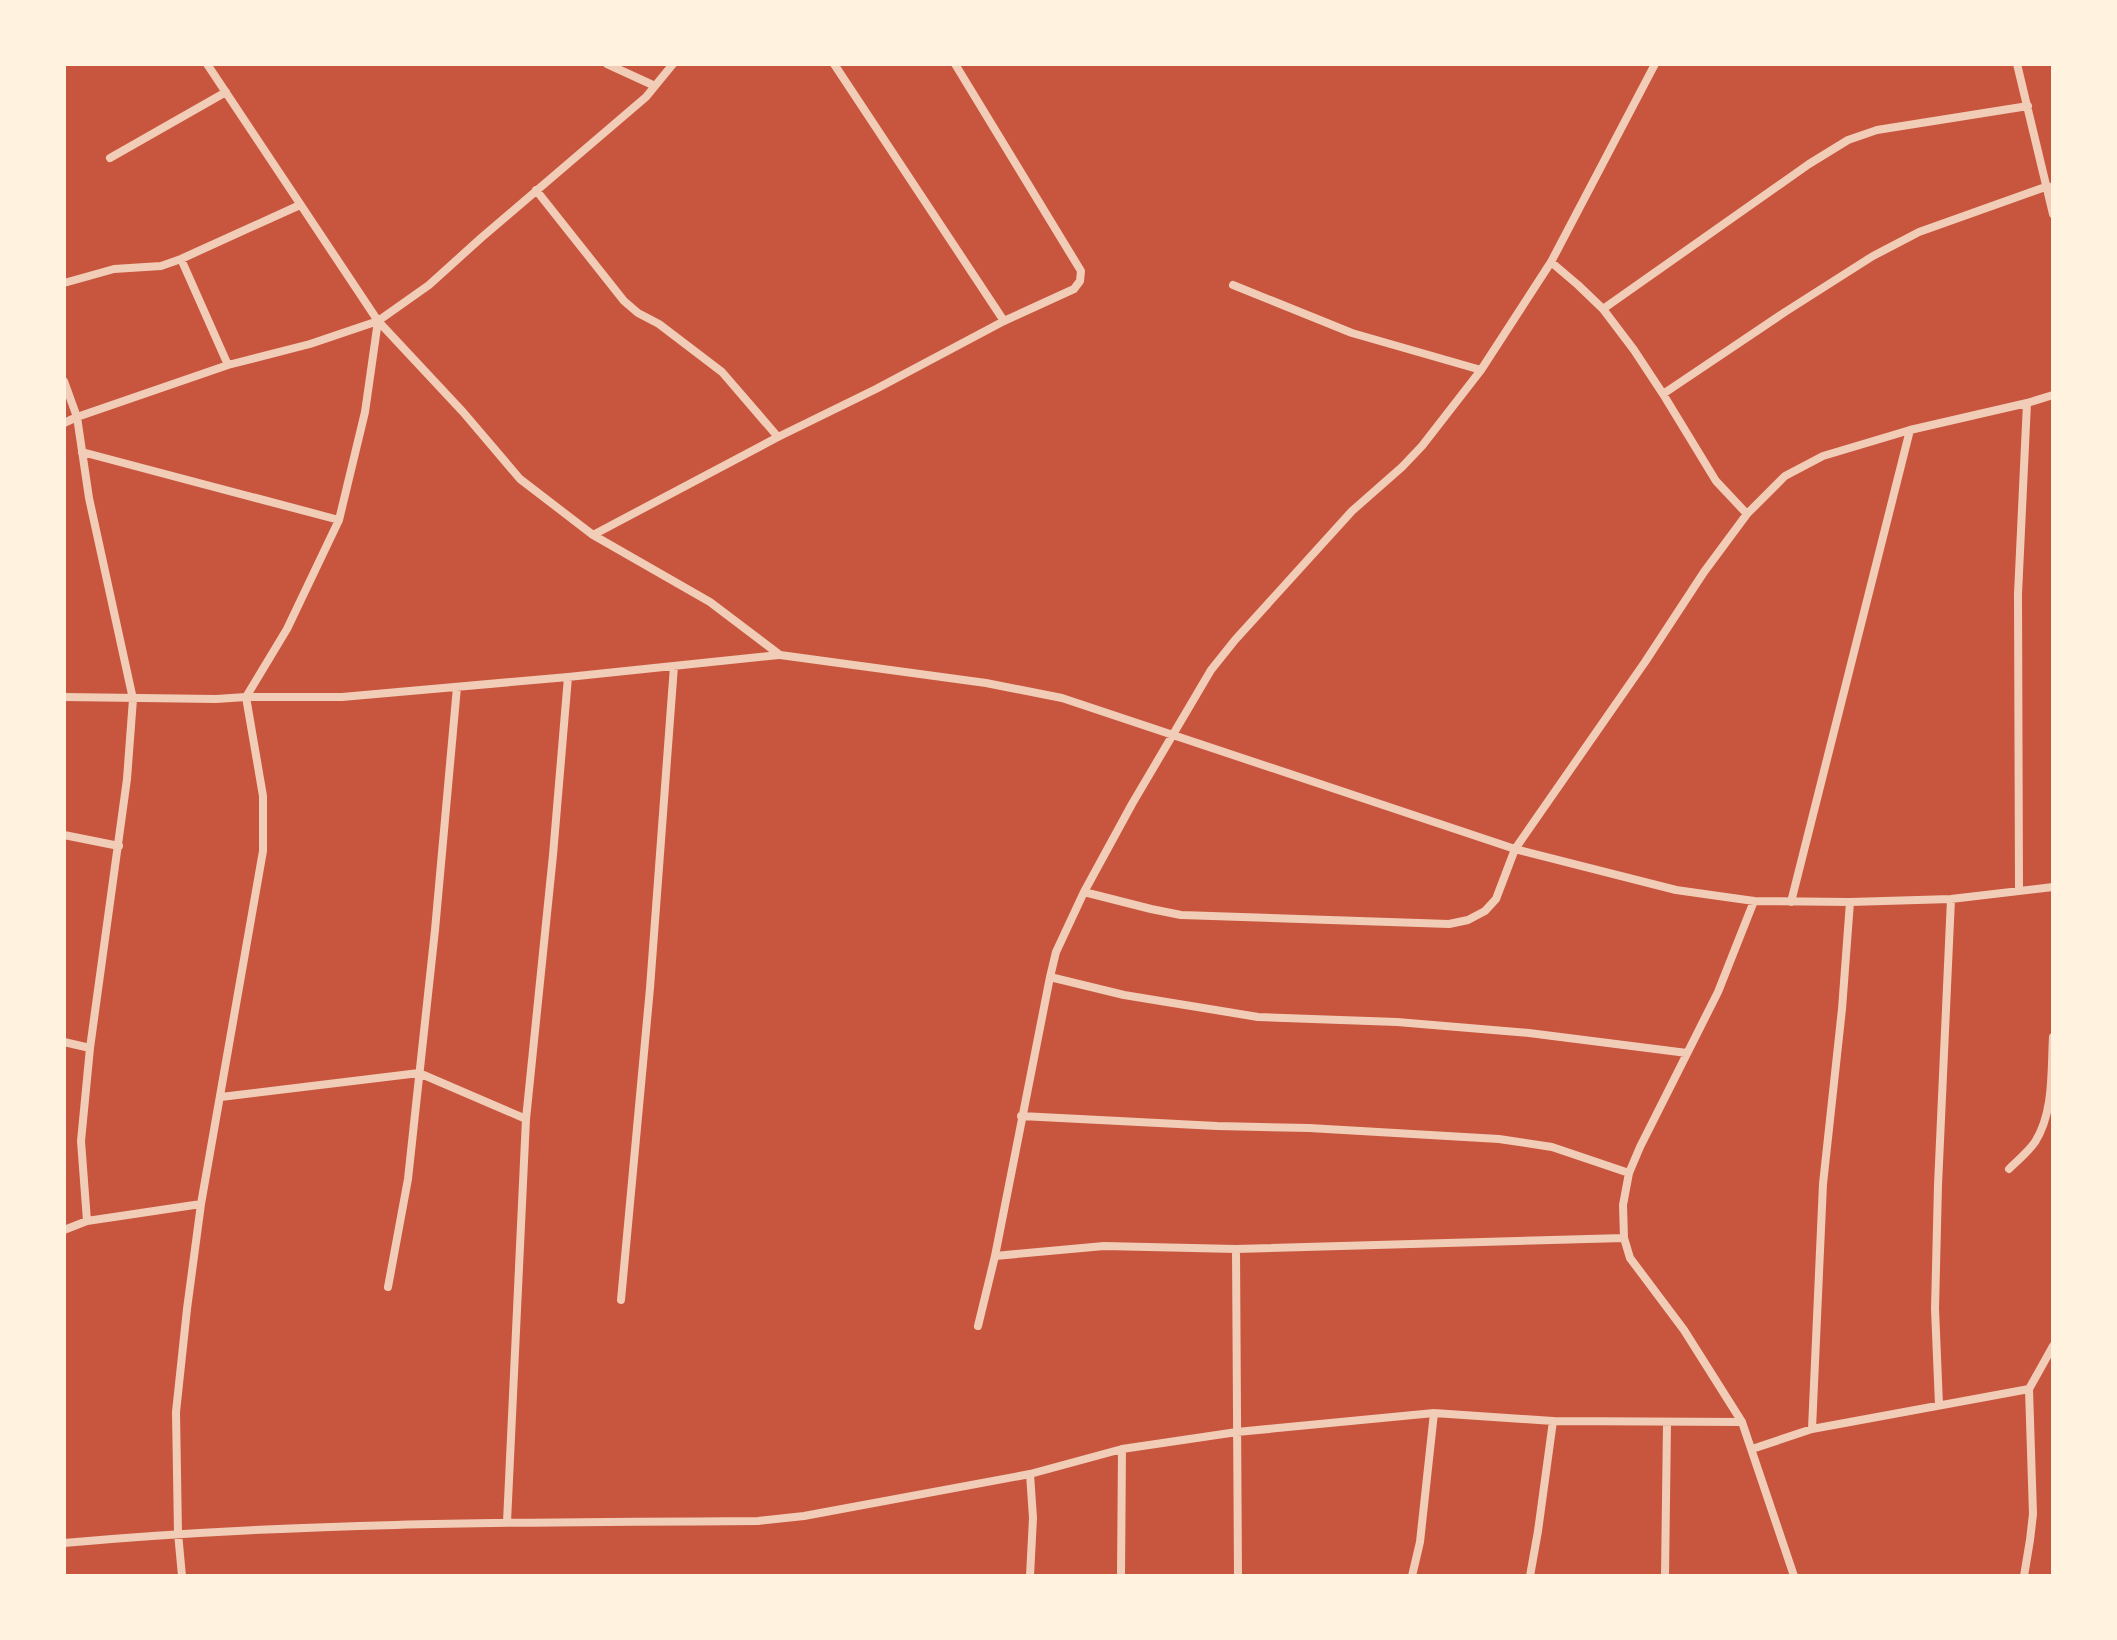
<svg xmlns="http://www.w3.org/2000/svg" width="2117" height="1640" viewBox="0 0 2117 1640" font-family="'Nunito Sans',sans-serif">
<rect width="100%" height="100%" fill="#c8553d"/>
<g fill="none" stroke-linecap="round" stroke-linejoin="round">
<path stroke="#f1ccb7" stroke-width="8" d="M207,64l171,257 85,91 57,67 73,56 117,67 70,53 206,28 76,15 453,151 161,41 78,11 96,1 101,-3 102,-12
M607,64l48,22
M955,64l126,207 -1,10 -6,8 -70,32
M2017,64l36,150
M110,158l116,-66
M536,190l88,111 14,12 21,11 63,48 56,65
M181,259l47,106
M1551,262l27,23 25,24 31,41 29,44 53,87 31,33
M64,283l50,-14 47,-3 20,-7 119,-54
M1233,285l119,48 129,37
M1603,309l206,-145 39,-24 29,-10 151,-24
M64,381l13,36 12,81 44,201 -6,80 -37,269 -9,93 6,80
M1663,394l122,-82 88,-56 46,-24 129,-46
M64,423l13,-6 151,-52 82,-21 68,-23 51,-36 52,-47 165,-141 27,-33
M82,452l257,68
M593,535l185,-98 98,-48 128,-68 -170,-257
M64,697l152,2 30,-2h96l226,-20 211,-22
M64,835l55,11
M2019,890l-1,-296 9,-191
M1084,892l67,17 30,6 268,9 19,-4 17,-9 11,-12 19,-50 130,-187 59,-90 43,-58 38,-38 38,-20 87,-26 117,-27 26,-8
M1754,901l-36,91 -78,155 -11,26 -6,32 1,33 6,20 54,72 58,92 52,154
M1791,902l119,-472
M1050,977l74,18 134,22 139,5 132,11 158,20
M64,1042l26,6
M221,1097l198,-24 107,46
M1021,1116l196,10 92,2 190,11 53,8 77,26
M2009,1169c8,-8 19,-17 26,-27 19,-30 16,-71 18,-105
M64,1230l23,-9 114,-17
M1236,1249l2,327
M995,1256l109,-10 132,3 388,-11
M388,1287l20,-108 27,-249 22,-243
M621,1300l29,-312 24,-322
M978,1326l17,-70 55,-279 6,-25 28,-60 48,-88 79,-134 24,-30 117,-129 50,-44 20,-21 59,-76 70,-108 104,-198
M1939,1405l-4,-96 3,-124 13,-286
M1812,1429l11,-245 19,-175 8,-107
M1752,1449l60,-20 217,-40 24,-43
M507,1522l19,-403 27,-264 15,-178
M64,1543c232,-21 462,-21 694,-22l46,-5 226,-42 92,-25 115,-17 197,-19 119,8 189,1
M182,1576l-4,-43 -2,-121 11,-103 14,-105 62,-353v-55l-17,-99 41,-68 52,-109 26,-108 13,-91
M1030,1576l3,-58 -3,-44
M1121,1576l1,-127
M1412,1576l8,-34 14,-129
M1530,1576l8,-45 15,-110
M1665,1576l2,-153
M2024,1576l6,-36 3,-26 -4,-125"/>
</g>
<rect width="2117" height="1640" fill="none" stroke="#fff3e0" stroke-width="132"/>
</svg>
